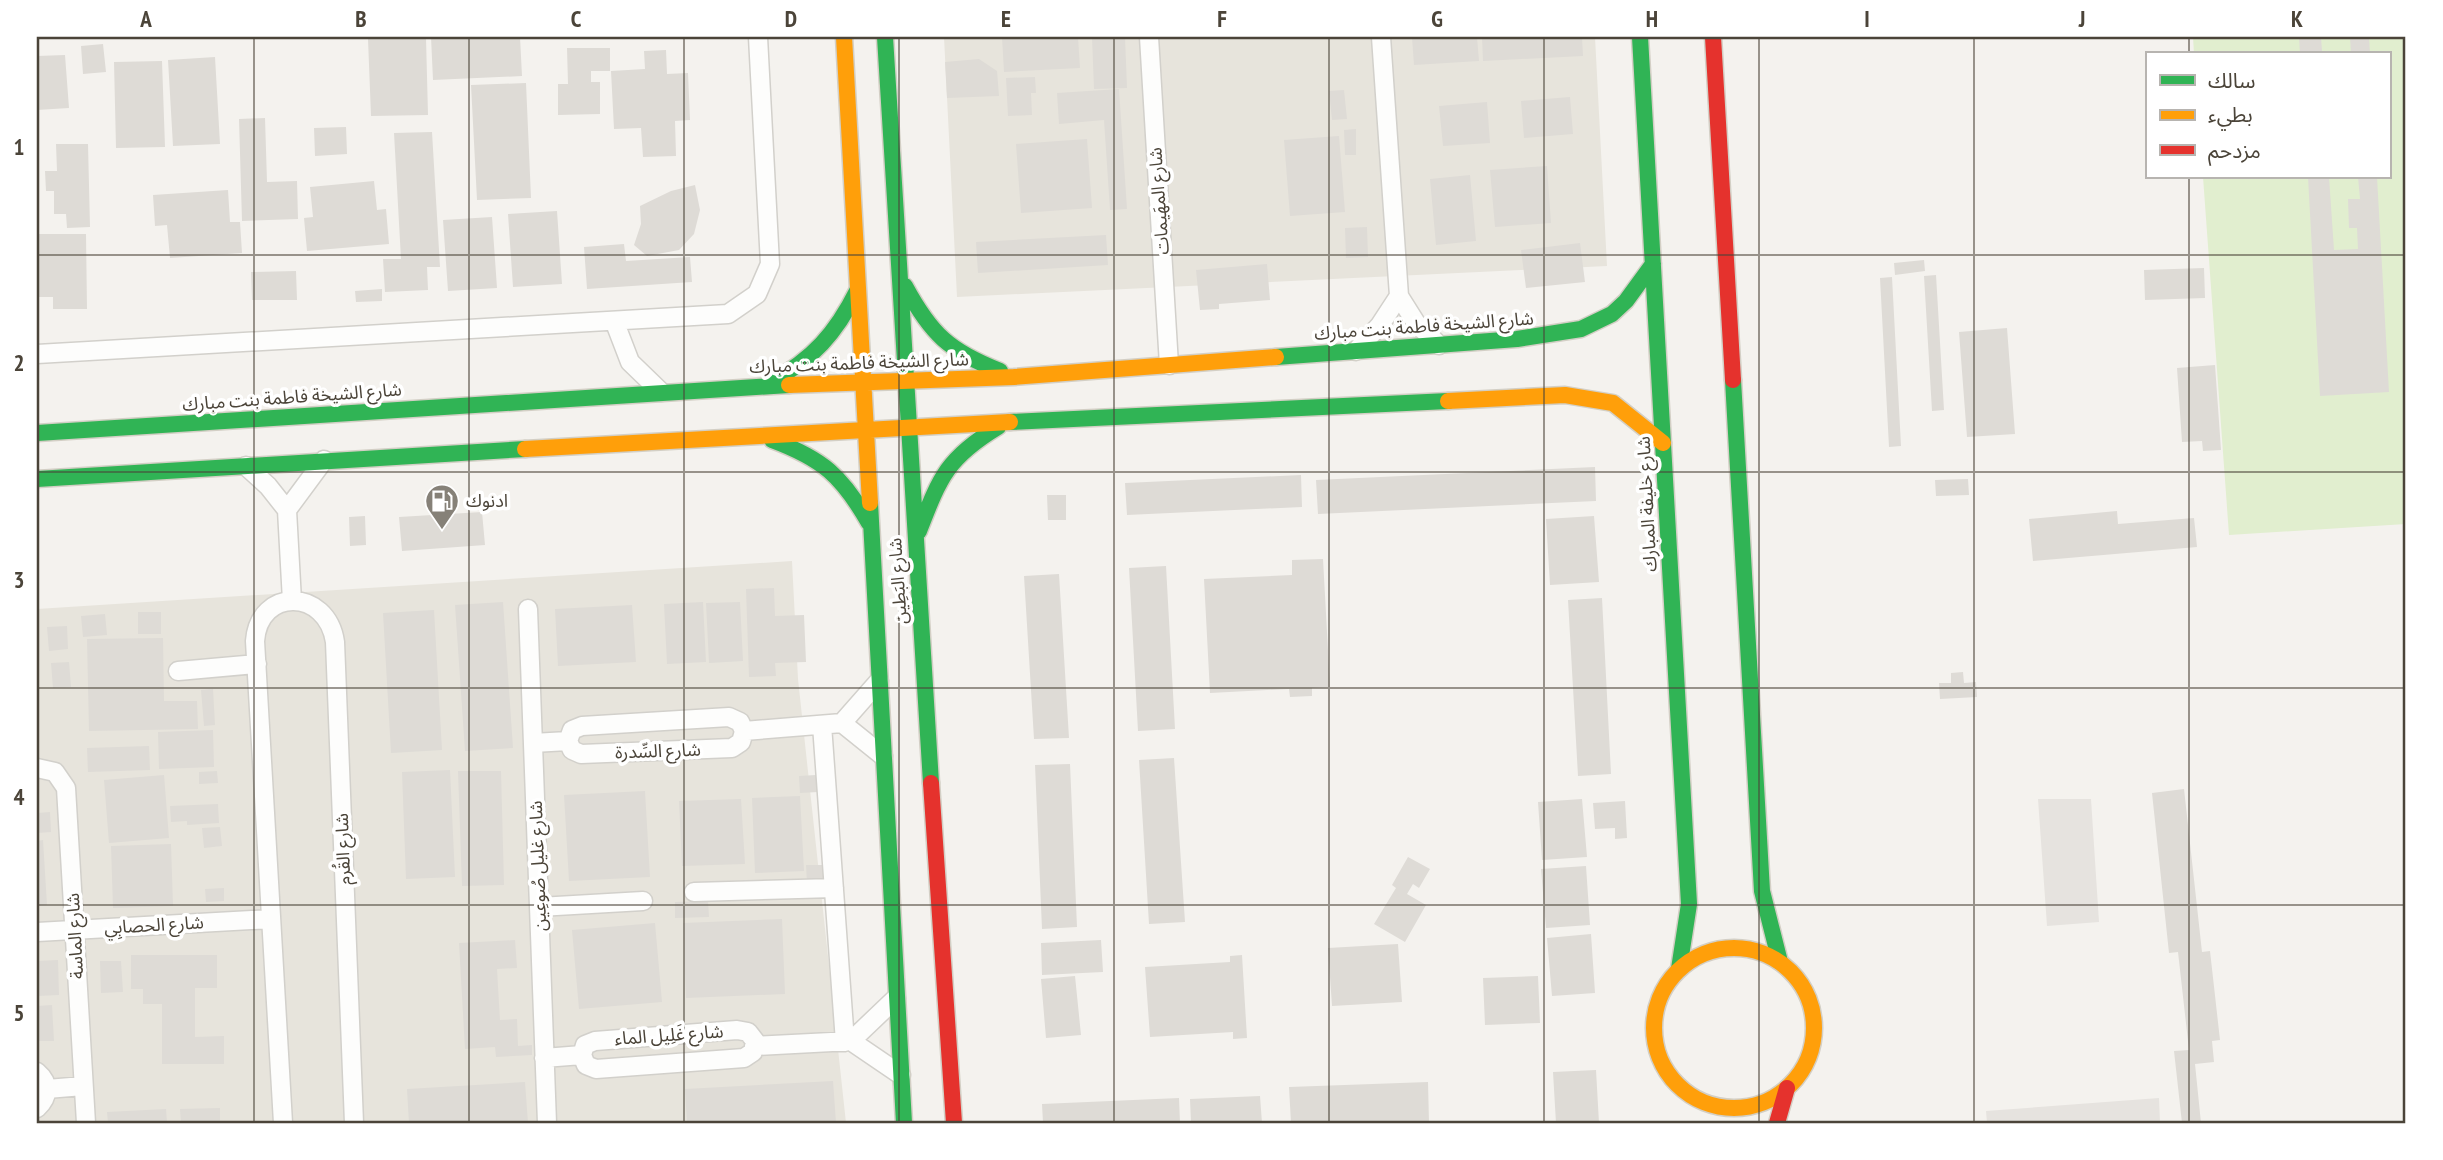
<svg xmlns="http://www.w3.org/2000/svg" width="2443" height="1160" viewBox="0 0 2443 1160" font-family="'PT Sans Narrow','Noto Sans Arabic',sans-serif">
<rect width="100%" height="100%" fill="#f4f2ee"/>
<path fill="#e7e4dc" d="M944,37h651l12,229 -650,31z
M792,561l6,118 48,444h-809v-514z"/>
<path fill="#e1eecf" d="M2193,37h213v487l-177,11 -26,-358h186v-123h-195z"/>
<path fill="#e6e3df" d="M2038,799h53l8,123 -52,4z
M2159,1098l1,25h-173l-1,-12z"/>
<path fill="#dedbd6" d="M431,37h89l2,39 -89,4z
M1002,37h76l2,31 -76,4z
M1092,37h33l2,51 -33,1z
M1412,37h65l2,24 -65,4z
M1482,37h100l1,19 -100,5z
M2299,37h22l1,14h9v3h-31z
M2350,37h19l1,17h-19z
M426,38l2,77 -57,1 -3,-77z
M103,44l3,28 -23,2 -2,-28z
M567,48h43v23h-19v11h9v32l-42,1v-31h10z
M666,50l1,24 21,-1 2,47 -15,1 1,35 -33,1 -2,-29 -27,1 -3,-58 34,-2 -1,-18z
M65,55l4,53 -32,2v-54z
M215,57l5,87 -47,2 -5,-86z
M979,59l18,12 2,25 -52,2 -2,-36z
M162,61l3,86 -49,1 -2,-86z
M1035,77l1,16h-5l1,22 -24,1 -2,-38z
M526,83l5,115 -54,2 -6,-115z
M1119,89l8,120 -17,1 -6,-90 -45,4 -2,-31z
M1344,90l3,29 -15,1 -3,-29z
M1570,97l3,37 -49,4 -3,-37z
M1487,102l3,41 -47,3 -4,-40z
M265,118l2,64 30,-1 1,38 -56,2 -3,-102z
M346,127l1,27 -32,2 -1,-28z
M1356,129v26h-11l-1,-25z
M432,132l8,135h-13l1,23 -43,2 -2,-33h18l-7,-126z
M1339,136l6,76 -55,4 -6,-76z
M1087,139l5,69 -71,5 -5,-69z
M56,144h32l2,83 -23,1 -1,-14h-12v-23h-8l-1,-20h12z
M1547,166l4,57 -56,4 -5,-57z
M1470,175l6,66 -40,4 -6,-66z
M2308,177h21l5,73 24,-1 -1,-21h-8l-1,-29h12l-2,-22h19l12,215 -69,4z
M374,181l3,29 9,-1 3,35 -82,7 -3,-33 9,-1 -3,-30z
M695,185l5,25 -6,24 -15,16 -32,6 -13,-11 7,-21 -1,-18 31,-15z
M228,190l2,32h10l2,31 -72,5 -3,-33 -12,1 -2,-31z
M557,211l5,73 -49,3 -5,-73z
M492,217l5,71 -49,3 -5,-71z
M1367,227l1,30 -22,1 -1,-30z
M37,234h49l1,75h-34v-12h-16z
M1106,235l2,30 -130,8 -2,-31z
M1580,243l5,39 -59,6 -5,-38z
M624,244l2,17 64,-4 2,25 -105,7 -3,-42z
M1924,260l1,11 -30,4 -1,-12z
M1267,264l3,36 -51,4v5l-19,1 -4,-40z
M2204,268l1,30 -60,2 -1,-30z
M296,271l1,29h-45l-1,-28z
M1936,275l8,135 -12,1 -8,-135z
M1892,277l9,169 -12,1 -9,-169z
M382,289v12l-26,1 -1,-11z
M2007,328l8,106 -48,3 -8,-105z
M2215,365l6,85 -18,1 -1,-10 -20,1 -5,-74z
M1595,467l1,34 -278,13 -2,-34z
M1301,475l1,32 -175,8 -2,-32z
M1968,479l1,16 -33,1 -1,-16z
M1047,495h19v25h-18z
M2117,511l1,13 76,-6 3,29 -164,14 -4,-42z
M482,512l3,33 -83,6 -3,-34z
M365,516l1,29 -16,1 -1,-29z
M1594,516l5,66 -49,3 -4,-66z
M1323,559l7,128 -18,1v8l-22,1 -1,-8 -79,4 -6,-114 88,-4v-15z
M1166,566l9,163 -37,2 -9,-163z
M1059,574l10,164 -35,1 -10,-163z
M774,588l1,28 29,-1 2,47 -31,1 1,13 -27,1 -3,-88z
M1602,598l9,176 -33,2 -10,-176z
M503,602l10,146 -48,3 -10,-146z
M703,602l3,60 -39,2 -3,-60z
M740,602l3,59 -34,2 -3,-60z
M632,605l4,57 -78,4 -3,-57z
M434,610l8,140 -51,3 -8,-140z
M138,612h23v22h-23z
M105,614l2,21 -24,2 -2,-21z
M67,626l1,23 -19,2 -2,-24z
M163,638l1,63h33l1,28 -109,2 -2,-92z
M69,662l2,25 -18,1 -2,-25z
M1963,672l1,11 12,-1 1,15 -37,2 -1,-16h12v-10z
M213,689l2,36 -11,1 -3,-36z
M213,730l1,37 -55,2 -1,-37z
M149,746l1,24 -62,2 -1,-24z
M1174,758l11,164 -36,2 -10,-164z
M1070,764l7,163 -35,2 -7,-164z
M450,770l5,107 -49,2 -4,-107z
M217,771l1,12 -19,1v-12z
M458,771h43l3,114 -42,1z
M164,775l5,63 -60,5 -5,-63z
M816,775l2,17 -18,1 -1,-17z
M2184,789l18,163 8,-1 10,89 -8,1 2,21 -19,2 6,59h-19l-8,-72 15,-1 -11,-98 -9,1 -17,-160z
M645,791l5,86 -81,4 -5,-86z
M800,796l4,75 -49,2 -3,-75z
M741,799l4,65 -63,2 -3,-65z
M1582,799l5,58 -45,3 -4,-58z
M1625,801l2,37 -12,1v-11l-20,1 -2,-26z
M218,804l1,19 -32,2v-4l-16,1 -1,-16z
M50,812l1,20 -14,1v-20z
M220,827l2,19 -18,2 -2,-20z
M43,840l4,65 -10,1v-65z
M171,844l2,62 -60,2 -2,-62z
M1408,857l22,12 -11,19 -6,-4 -6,10 19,11 -21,37 -31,-18 22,-36 -4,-3z
M806,865h17l1,17 -17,1z
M1586,866l4,59 -44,3 -5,-59z
M224,888v13l-18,1 -1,-13z
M708,901l1,16 -34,1v-16z
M782,919l3,75 -99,4 -3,-75z
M655,923l7,79 -83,7 -7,-79z
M1591,934l4,59 -43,3 -5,-58z
M515,940l2,28 -20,1 3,51 17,-1 1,27 14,-1v10l-36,2 -1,-10 -30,2 -6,-106z
M1101,940l2,32 -61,3 -1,-32z
M1398,944l4,58 -70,4 -4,-58z
M131,955h86v33h-22v49l29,-1v28h-62v-60h-19v-15h-12z
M1242,955l5,83 -14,1v-7l-83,5 -5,-70 85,-5v-6z
M58,960l1,35 -22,1v-35z
M100,961h21l2,31 -22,1z
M1075,976l6,59 -35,3 -5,-59z
M1538,976l2,47 -55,2 -2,-47z
M52,1005l2,36h-17v-35z
M1596,1070l3,53h-43l-3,-51z
M833,1081l3,42h-149l-2,-34z
M525,1082l3,41h-119l-2,-34z
M1428,1082l1,41h-138l-2,-36z
M1260,1096l2,27h-71l-1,-24z
M1179,1098l1,25h-137l-1,-19z
M220,1108v15h-39l-1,-14z
M166,1109l1,14h-59l-1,-11z"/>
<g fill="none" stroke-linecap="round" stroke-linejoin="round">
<g stroke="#d2d0cb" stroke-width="21">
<path id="street" d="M1149,37l20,328
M1381,37l18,259 17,27 23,22
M615,323l15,39 31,30
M1356,351l24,-26 19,-29
M37,354l691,-40 29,-20 13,-30 -12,-227
M246,466l22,20 19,24 5,91
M287,510l37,-50
M528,609l19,514
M178,671l79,-7
M729,717l11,5 4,9 -3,11 -9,6 -151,6 -9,-4 -4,-9 4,-11 10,-4z
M842,723l41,33
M822,725l23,317
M744,731l98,-8 37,-42
M533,743l35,-2
M37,768l18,4 11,16 20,335
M694,892l140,-4
M539,907l104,-6
M37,932l234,-13
M737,1030l11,2 7,9 -2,11 -9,6 -148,11 -10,-4 -4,-10 3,-10 10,-4z
M851,1041l45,-43
M755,1046l96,-5 50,34
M544,1058l38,-3
M37,1072c13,11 12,25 0,36
M47,1089l36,-3
M283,1123l-28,-482c4,-54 72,-53 80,1l19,481"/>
</g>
<g stroke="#d3cfc5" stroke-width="19">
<path id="fast" d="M885,37l46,746
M1640,37l49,867 -10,65
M905,286c26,48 44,65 95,85
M1276,357l241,-18 64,-10 31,-15 14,-13 27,-37
M1733,380l29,511 18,71
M771,382c42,-23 65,-49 86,-91
M1010,422l438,-21
M37,433l752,-48
M772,440c51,19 70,36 97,83
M37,479l488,-30
M870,503l34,620
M919,531c21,-54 28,-73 79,-104"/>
</g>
<g stroke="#d3cfc5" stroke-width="19">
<path id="slow" d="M844,37l26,466
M789,385l225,-8 262,-20
M1448,401l117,-6 48,8 50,40
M525,449l485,-27
M1654 1028a80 80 0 1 1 160 0a80 80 0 1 1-160 0Z"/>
</g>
<g stroke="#d3cfc5" stroke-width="19">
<path id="jam" d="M1713,37l20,343
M931,783l23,340
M1777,1123l10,-35"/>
</g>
<use href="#street" stroke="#fdfdfc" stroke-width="18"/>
<use href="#fast" stroke="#30b455" stroke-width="16"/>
<use href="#slow" stroke="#ff9f0a" stroke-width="16"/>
<use href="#jam" stroke="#e5322d" stroke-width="16"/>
</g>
<path fill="none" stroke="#4b4439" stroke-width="2" stroke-opacity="0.55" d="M254,37v1086M469,37v1086M684,37v1086M899,37v1086M1114,37v1086M1329,37v1086M1544,37v1086M1759,37v1086M1974,37v1086M2189,37v17M2189,177v946M37,255h2369M37,472h2369M37,688h2369M37,905h2369"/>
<defs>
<g id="fuel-pin" transform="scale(1.75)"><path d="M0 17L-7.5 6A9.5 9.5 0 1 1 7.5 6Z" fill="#868178" stroke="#fff"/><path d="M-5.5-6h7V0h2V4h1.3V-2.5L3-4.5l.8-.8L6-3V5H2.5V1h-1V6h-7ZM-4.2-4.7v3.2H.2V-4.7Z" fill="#fff"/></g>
</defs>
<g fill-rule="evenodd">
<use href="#fuel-pin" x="442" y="501"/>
</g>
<g text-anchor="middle" stroke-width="7" stroke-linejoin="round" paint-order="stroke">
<g font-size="18" fill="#4b4439" stroke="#fff">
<text transform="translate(1159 201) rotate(-94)" y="6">شارع المهَيمات</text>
<text transform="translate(1424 326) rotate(-4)" y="6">شارع الشيخة فاطمة بنت مبارك</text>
<text transform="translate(859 363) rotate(-2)" y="6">شارع الشيخة فاطمة بنت مبارك</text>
<text transform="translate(292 397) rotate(-4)" y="6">شارع الشيخة فاطمة بنت مبارك</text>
<text transform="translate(1647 504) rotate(-93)" y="6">شارع خليفة المبارك</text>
<text transform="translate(898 581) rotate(-94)" y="6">شارع البَطِين</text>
<text transform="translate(658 751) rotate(-2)" y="6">شارع السِّدرة</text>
<text transform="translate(343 849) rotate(-92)" y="6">شارع القُرم</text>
<text transform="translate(538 866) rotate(-92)" y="6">شارع غليل صُوعِين</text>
<text transform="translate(154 925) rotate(-3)" y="6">شارع الحصابِي</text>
<text transform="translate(75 936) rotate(-93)" y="6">شارع الماسة</text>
<text transform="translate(669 1035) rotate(-4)" y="6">شارع غَلِيل الماء</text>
</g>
<g font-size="18" fill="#4b4439" stroke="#fff" text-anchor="start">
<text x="466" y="507">ادنوك</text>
</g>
</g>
<rect width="2443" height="1160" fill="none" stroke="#ffffff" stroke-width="77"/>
<rect x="2146" y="52" width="245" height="126" fill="#ffffff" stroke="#b7b4b0" stroke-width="2"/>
<rect x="2160" y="75" width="35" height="10" fill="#30b455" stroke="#b7b4b0" stroke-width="2"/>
<text x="2208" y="88" font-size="21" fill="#4b4439">سالك</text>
<rect x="2160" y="110" width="35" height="10" fill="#ff9f0a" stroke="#b7b4b0" stroke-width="2"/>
<text x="2208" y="122" font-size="21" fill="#4b4439">بطيء</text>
<rect x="2160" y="145" width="35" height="10" fill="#e5322d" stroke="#b7b4b0" stroke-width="2"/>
<text x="2208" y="158" font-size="21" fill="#4b4439">مزدحم</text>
<rect x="38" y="38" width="2366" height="1084" fill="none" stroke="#4b4439" stroke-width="2.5"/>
<g font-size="23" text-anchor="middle" font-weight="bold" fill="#4b4439">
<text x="146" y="27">A</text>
<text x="361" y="27">B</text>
<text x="576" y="27">C</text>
<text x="791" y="27">D</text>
<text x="1006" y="27">E</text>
<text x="1222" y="27">F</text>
<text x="1437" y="27">G</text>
<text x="1652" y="27">H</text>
<text x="1867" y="27">I</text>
<text x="2082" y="27">J</text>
<text x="2297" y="27">K</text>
<text x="19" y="155">1</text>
<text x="19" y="371">2</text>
<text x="19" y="588">3</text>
<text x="19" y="805">4</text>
<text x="19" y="1021">5</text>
</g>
</svg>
